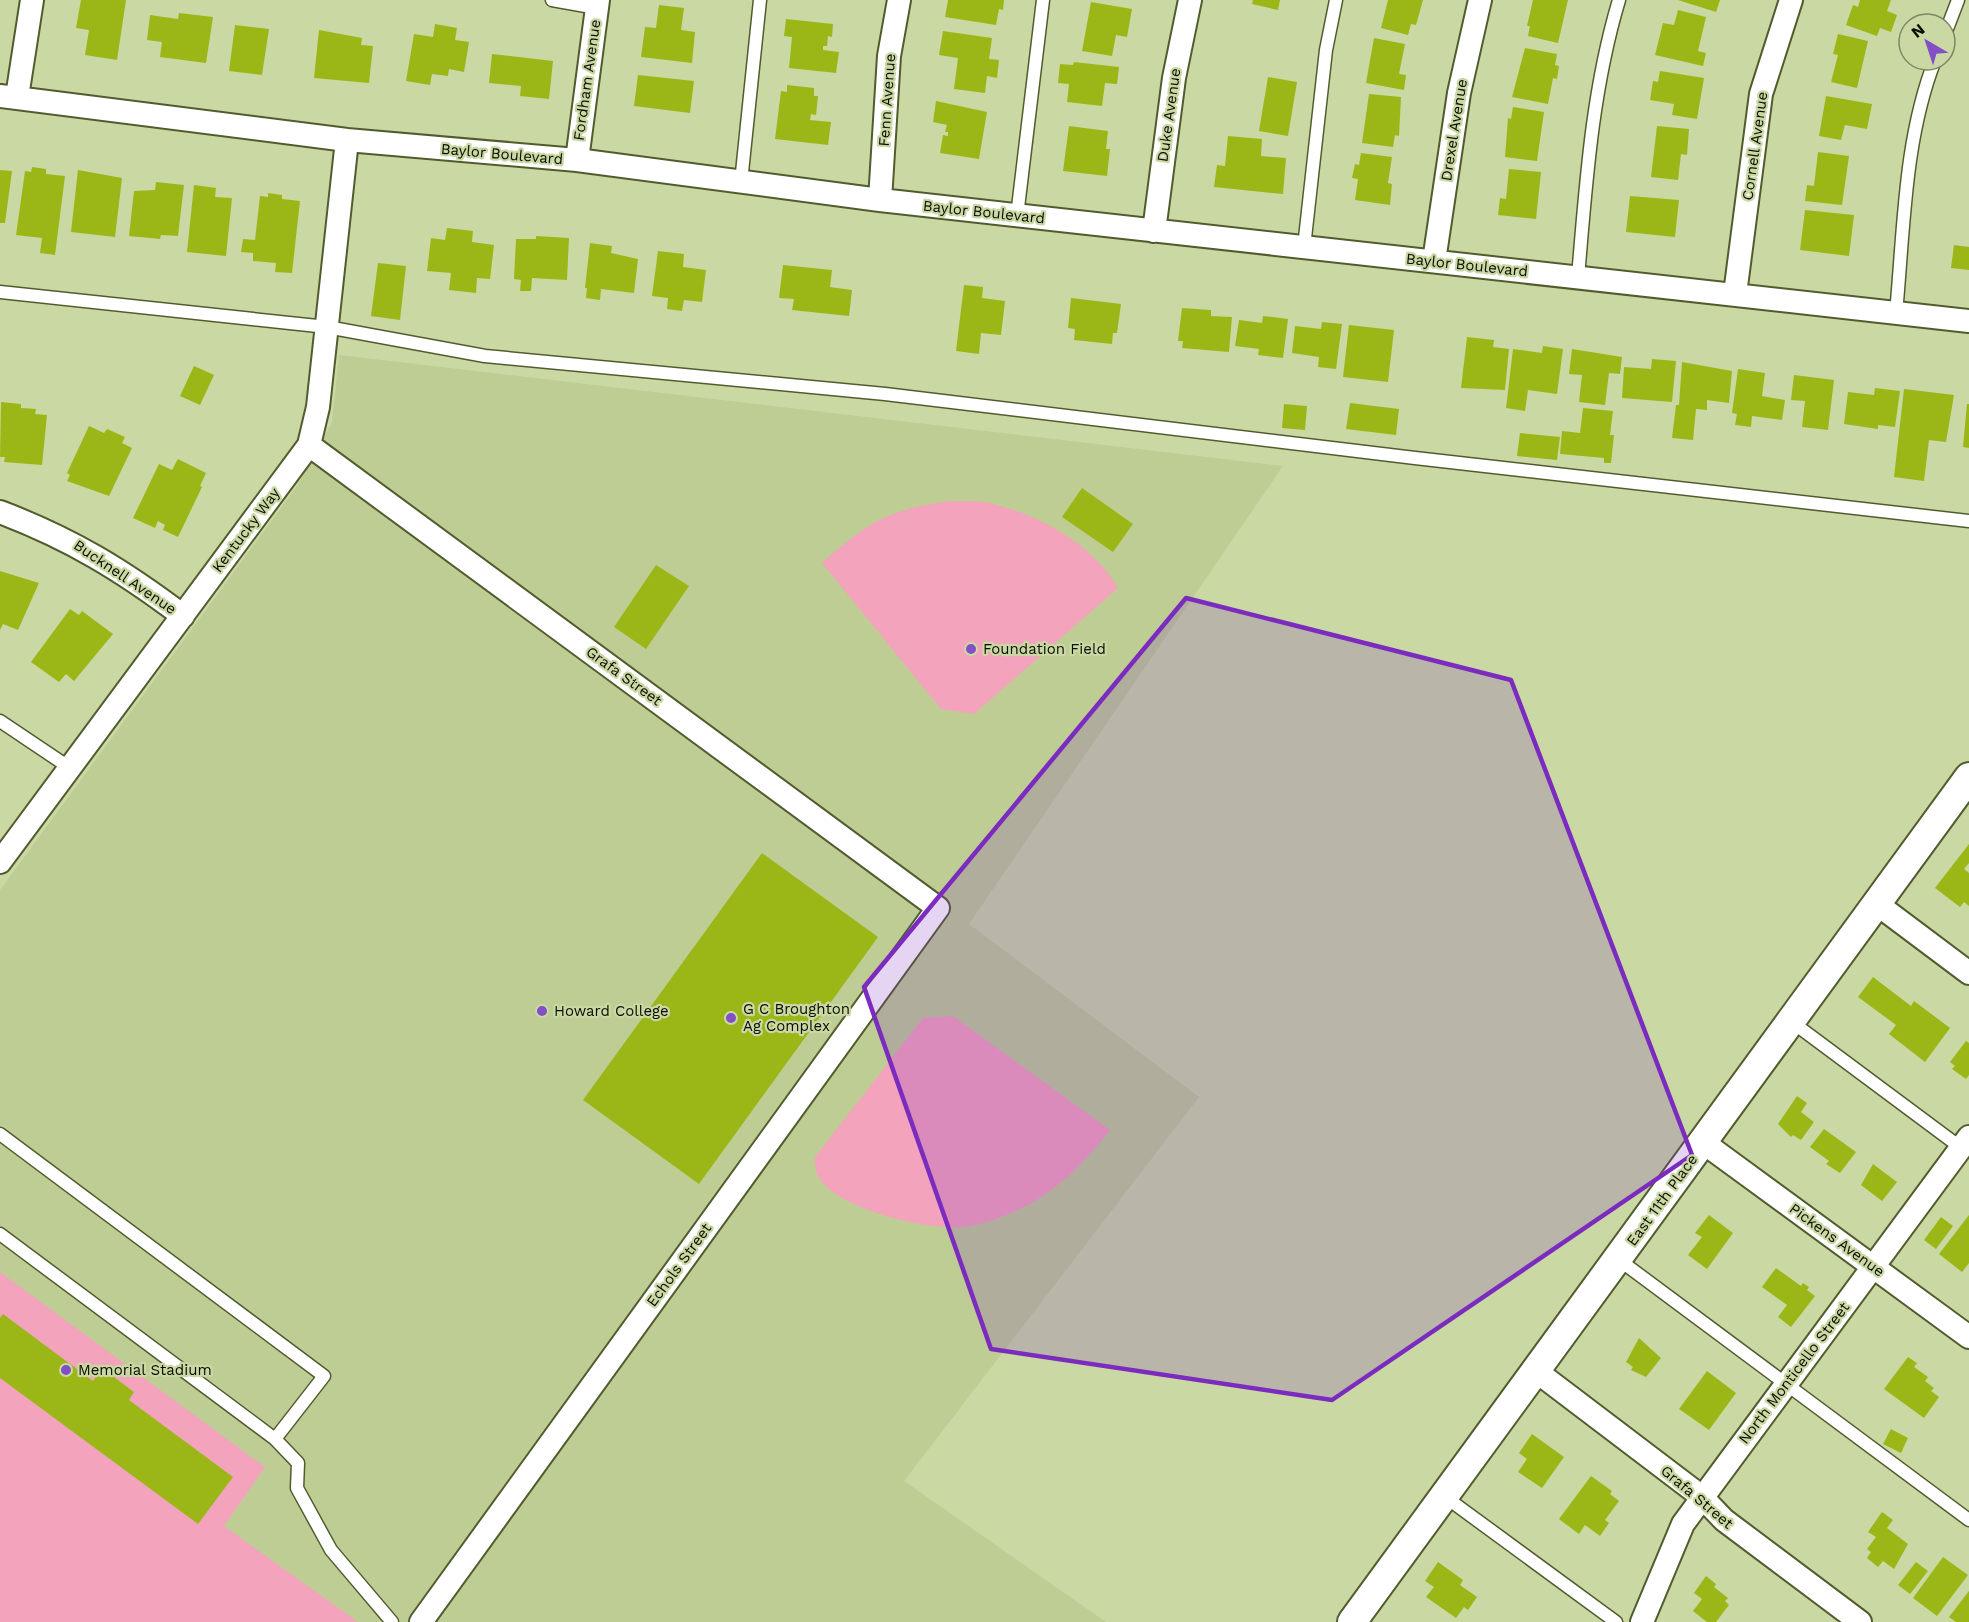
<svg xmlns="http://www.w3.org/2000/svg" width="1969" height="1622" viewBox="0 0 1969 1622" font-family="'Work Sans',sans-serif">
<rect width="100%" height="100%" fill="#cad8a4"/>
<path fill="#becd94" d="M339,355l944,111 -314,458 230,173 -295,384 202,141h-1106v-732l297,-404 35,-64z"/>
<path fill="#f3a3bb" d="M951,501c13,1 29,-1 42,3 47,11 101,41 125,84l-144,126 -33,-5 -119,-146c46,-41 67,-54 129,-62z
M953,1016l157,114c-28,36 -59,67 -101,84 -15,6 -33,12 -49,13 -34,3 -121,-18 -140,-48 -5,-7 -5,-14 -5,-22l108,-139z
M0,1272l265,195 -41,59 134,96h-358z"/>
<path fill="#9bb717" d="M81,0h45l-9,60 -32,-5 4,-25 -13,-2z
M948,0h56l-1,10 -4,-1 -3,16 -51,-8z
M1253,0h27l-2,10 -26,-6z
M1388,0h35l-7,25 -5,-1 -3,11 -27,-7z
M1533,0h35l-10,43 -30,-7 2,-10h-3z
M1678,0h42l-4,12z
M1860,0h31l-4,11 10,4 -6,17 -11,-4 -3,8 -31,-11 7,-20 5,2z
M1091,2l41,7 -5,28 -11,-2 -4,21 -30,-5z
M659,5l25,3 -3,22 14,2 -3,31 -51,-6 4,-30 11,1z
M1678,10l28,7 -8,34 8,2 -3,13 -48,-11 8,-32 11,2z
M179,13l34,4 -7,46 -46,-6 2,-15 -15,-2 3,-25 28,4z
M786,19l47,5 -1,13 -4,-1 -1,10h-4v4l16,2 -3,21 -47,-5 3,-31 -8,-1z
M435,24l22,4 -2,12 14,2 -5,30 -15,-3 -1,7 -16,-2 -2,11 -24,-4 8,-47 19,3z
M235,25l34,4 -7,46 -33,-4z
M319,30l43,8 -1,7 12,1 -4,37 -55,-5z
M943,31l49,7 -3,21 10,1 -2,18 -10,-2 -2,17 -31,-4 4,-31 -19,-3z
M1838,34l30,7 -11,47 -26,-6 7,-27 -5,-1z
M1374,38l31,6 -6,30 7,1 -2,15 -38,-7z
M1525,48l32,6 -2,11 4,1 -2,13 -4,-1 -5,26 -36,-7z
M492,54l61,7 -4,38 -29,-3 1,-10 -32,-3z
M1074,62l45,5 -2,17 -12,-1 -3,23 -35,-4 2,-18 -11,-1 2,-19 13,1z
M1660,71l44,7 -7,41 -25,-4 2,-11 -24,-4 3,-19 5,1z
M638,75l56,6 -4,32 -56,-7z
M1268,77l29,5 -9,54 -29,-5z
M787,85l27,3v8h4l-2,19 -5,-1 -1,6 21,2 -3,23 -53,-6 6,-48 6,1z
M1369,94l32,3 -2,39 -4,-1 -2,12 -31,-4z
M1826,96l46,8 -5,25 -22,-4 -4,15 -22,-4z
M936,101l51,11 -8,47 -39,-6 3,-18 5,1v-4h-3l2,-7 -14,-3z
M1513,107l31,5 -7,49 -32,-4 3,-39 3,1z
M1069,126l39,5 -2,18h4l-3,27 -44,-5z
M1657,126l32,3 -2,26 -6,-1 -3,26 -27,-3z
M1228,136l34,3 -1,17 25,2 -3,36 -69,-7 3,-22 8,1z
M1818,152l31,4 -7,49 -37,-4 2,-16 7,1z
M1361,153l31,4 -4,26 4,1 -2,21 -35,-5 3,-21 -6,-1 3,-14 4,1z
M32,167l14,2v5l19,2 -10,79 -15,-2 2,-15 -26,-3 9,-64 6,1z
M1509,169l32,3 -5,47 -38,-4 2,-17 6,1z
M0,170l12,1 -7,52h-5z
M78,170l44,8 -7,59 -44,-5z
M156,182l28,3 -6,51 -17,-1 -1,4 -31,-3 5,-45 21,-1z
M194,185l22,3 -1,9 17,1 -6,58 -39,-4z
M268,193l14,2v4l18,2 -8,72 -17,-1 1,-9 -23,-2v-8l-12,-1 2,-13 12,1 5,-44 8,1z
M1630,196l49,4 -4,37 -49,-5z
M1805,210l49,5 -5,41 -49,-6z
M447,228l26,3 -1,11 22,3 -4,34 -13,-1 -1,15 -27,-3 2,-17 -24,-2 4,-33 14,2z
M536,236l33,2 -2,42 -35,-2 -1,13h-11l1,-11 -7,-1 2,-40h20z
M590,243l22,3 -1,7 27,6 -4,34 -33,-4 -1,11 -14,-2 1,-10h-2z
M1954,245l15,2v23l-18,-2z
M658,251l26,3 -1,13 23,3 -4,32 -18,-2 -2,11 -15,-2 1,-11 -16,-2z
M378,263l28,3 -6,54 -29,-4z
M783,265l49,5 -2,17 22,3 -3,26 -57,-6 2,-11 -15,-1z
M964,285l19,2 -1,11 23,3 -4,34 -20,-2 -2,21 -23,-3z
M1071,298l50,6 -4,29h-4l-1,11 -38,-4 1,-11 -7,-1z
M1182,308l29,2v6l21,1 -3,35 -47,-4 1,-7h-5z
M1263,316l25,3 -5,39 -25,-3 1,-6 -24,-3 4,-26 23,3z
M1322,322l20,2 -6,45 -18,-2 1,-10 -27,-4 3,-27 26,3z
M1349,325l45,5 -6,52 -45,-5z
M1467,337l27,3 -1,7 16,2 -4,41 -44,-2z
M1543,346l20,3 -6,45 -29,-4 -3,21 -19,-3 7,-59 29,4z
M1572,349l50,8 -2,17 -11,-1 -4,32 -26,-3 3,-27 -13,-1z
M1652,359l24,2 -4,41 -50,-4 2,-31 27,2z
M1682,362l50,9 -3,32 -22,-3v10l-11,-1 -3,31 -21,-2 4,-33h3z
M194,366l20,9 -14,30 -20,-9z
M1738,369l27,4 -3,23 23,4 -3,20 -30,-4 -1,11 -16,-2 2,-11 -5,-1z
M1794,375l40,5 -6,50 -26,-3 3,-26 -14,-1z
M1875,388l25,3 -5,36 -17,-2v4l-34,-5 4,-32 26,3z
M1904,389l50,6 -8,47 -17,-2 -5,41 -30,-4z
M1,402l20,2v4l15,1 -1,5 12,1 -5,50 -38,-3 1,-5h-5z
M1350,403l49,6 -3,26 -50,-6z
M1284,404l23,2 -2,24 -23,-2z
M1967,404h2v44l-6,-1z
M1583,408l30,3 -3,24h4l-3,28h-7v-5l-44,-4 2,-23 18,2z
M89,426l15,7 3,-4 18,8 -3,6 10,5 -23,48 -42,-15 3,-6 -3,-2z
M1520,433l40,4 -3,23 -40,-4z
M178,459l28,14 -6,13 2,1 -24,50 -15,-7 2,-5 -7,-4 -3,7 -22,-10 26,-54 13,6z
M1082,488l51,36 -20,28 -51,-35z
M656,565l33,21 -43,63 -32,-22z
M0,571l39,12 -21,47 -15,-6 -3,6z
M70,609l9,6 3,-4 31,23 -39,47 -8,-7 -7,8 -28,-20z
M1969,844v19l-5,6 5,4v33l-5,-4 -4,5 -25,-19z
M762,853l116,84 -179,247 -116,-84z
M1873,977l38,29 3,-5 36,27 -25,34 -36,-28 7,-9 -38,-28z
M1966,1041l3,2v32l-3,4 -14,-10 3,-3 -5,-4z
M1797,1096l10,7 -6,9 13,10 -13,18 -8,-5 -2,2 -13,-13z
M1824,1129l32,23 -16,21 -14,-9 3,-3 -19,-14z
M1873,1164l24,18 -15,19 -21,-16z
M1709,1215l24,18 -26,36 -19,-14 14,-18 -7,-4z
M1969,1215v48l-7,9 -23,-18z
M1941,1217l12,9 -17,23 -12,-9z
M1776,1268l25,18 2,-3 6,4 -2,3 8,6 -24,31 -13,-10 9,-12 -25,-18z
M3,1314l90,67 9,-13 32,24 -5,8 104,77 -35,47 -198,-146v-60z
M1639,1338l22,20 -15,19 -15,-7 2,-3 -7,-5z
M1908,1357l9,6 -3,4 14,10 -3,4 9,7 -3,3 8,6 -15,21 -40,-29z
M1707,1371l29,22 -27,37 -30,-21z
M1891,1429l17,9 -7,15 -18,-9z
M1532,1434l32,23 -22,31 -24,-16 9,-13 -8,-6z
M1591,1476l21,15 -2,3 9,7 -14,19 4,3 -9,13 -15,-11 -6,9 -20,-15z
M1882,1512l11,8 -6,8 21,16 -14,25 -11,-8 -5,6 -11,-9 4,-6 -4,-3 9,-12 -8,-5z
M1943,1557l25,18 -31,41 -24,-18z
M1438,1562l25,18 -3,5 17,12 -9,13 -4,-3 -8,11 -30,-21 8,-10 -9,-6z
M1916,1562l12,9 -18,23 -12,-9z
M1706,1576l10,8 -2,3 14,11 -3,3 4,4 -13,17h-9l-14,-11 9,-12 -8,-6z
M1969,1591v31h-13l-7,-5z"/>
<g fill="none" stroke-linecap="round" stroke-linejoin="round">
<g stroke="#515c2e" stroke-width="15">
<path id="service" d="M552,0l45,8
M1945,34l13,-34
M741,182l19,-182
M1017,216l26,-216
M1304,247l22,-197 10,-50
M1578,277c8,-94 14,-187 41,-277
M0,292l327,35 158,29 400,38 530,64 554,63
M1896,313c8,-84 8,-174 39,-253
M0,721l70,47
M1792,1022l172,128
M0,1134l324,242 -49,63
M0,1234l275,205 23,24 -1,25 34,62 61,72
M1618,1259l351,261
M1444,1496l172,126"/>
</g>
<g stroke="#515c2e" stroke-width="26">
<path id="minor" d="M0,96l347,44 230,20 303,40 1089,121
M17,97l15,-97
M577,160l21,-160
M880,200l9,-144 10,-56
M1154,231l20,-153 16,-78
M1434,261l25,-168 21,-93
M1735,294l26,-200 30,-94
M309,445l629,463 -517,714
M0,512c71,27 122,58 183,104
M0,862l309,-417 9,-38 29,-267
M1877,904l92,69
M1704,1143l265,194
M1536,1371l166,126 22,23 136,102
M1642,1622l41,-98 286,-387"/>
</g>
<g stroke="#515c2e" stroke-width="32">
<path id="tertiary" d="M1352,1622l617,-845"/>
</g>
<use href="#service" stroke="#fff" stroke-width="12"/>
<use href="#minor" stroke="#fff" stroke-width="22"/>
<use href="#tertiary" stroke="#fff" stroke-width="28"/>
</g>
<path fill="#7b2cbf" fill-opacity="0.2" stroke="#7b2cbf" stroke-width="4.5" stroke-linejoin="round" d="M1186,598l325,82 181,475 -360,245 -341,-51 -127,-362z"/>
<g fill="#824fc7" stroke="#cad8a4" stroke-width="2">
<circle cx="971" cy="649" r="6"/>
<circle cx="542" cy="1011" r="6"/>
<circle cx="731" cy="1018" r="6"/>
<circle cx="66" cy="1370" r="6"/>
</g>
<g text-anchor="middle" stroke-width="4.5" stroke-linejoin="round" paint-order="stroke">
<g font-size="15" fill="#0a0e00" stroke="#cad8a4">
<text transform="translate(587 80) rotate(-82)" y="5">Fordham Avenue</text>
<text transform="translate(887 100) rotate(-86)" y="5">Fenn Avenue</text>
<text transform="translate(1169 115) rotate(-82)" y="5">Duke Avenue</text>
<text transform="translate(1454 130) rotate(-81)" y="5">Drexel Avenue</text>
<text transform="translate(1755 146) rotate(-82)" y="5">Cornell Avenue</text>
<text transform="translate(502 154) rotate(5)" y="5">Baylor Boulevard</text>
<text transform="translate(984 212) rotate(6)" y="5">Baylor Boulevard</text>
<text transform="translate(1467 265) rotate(6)" y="5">Baylor Boulevard</text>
<text transform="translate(246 530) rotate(-53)" y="5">Kentucky Way</text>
<text transform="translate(125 577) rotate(34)" y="5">Bucknell Avenue</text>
<text transform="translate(624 676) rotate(36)" y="5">Grafa Street</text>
<text transform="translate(1662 1200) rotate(-54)" y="5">East 11th Place</text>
<text transform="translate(1837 1240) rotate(36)" y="5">Pickens Avenue</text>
<text transform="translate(679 1265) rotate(-54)" y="5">Echols Street</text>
<text transform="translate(1794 1373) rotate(-53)" y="5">North Monticello Street</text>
<text transform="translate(1697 1497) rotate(40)" y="5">Grafa Street</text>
</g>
<g font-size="15" fill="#0a0e00" stroke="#cad8a4" text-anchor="start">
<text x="983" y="654">Foundation Field</text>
<text x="743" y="1014">G C Broughton<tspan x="743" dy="17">Ag Complex</tspan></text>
<text x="554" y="1016">Howard College</text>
<text x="78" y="1375">Memorial Stadium</text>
</g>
</g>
<g transform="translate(1927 42) rotate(321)"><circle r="28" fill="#cad8a4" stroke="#7d8762" stroke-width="1.5"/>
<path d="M0-4.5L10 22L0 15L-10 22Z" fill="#824fc7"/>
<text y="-9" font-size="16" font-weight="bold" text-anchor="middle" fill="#0a0e00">N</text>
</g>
</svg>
